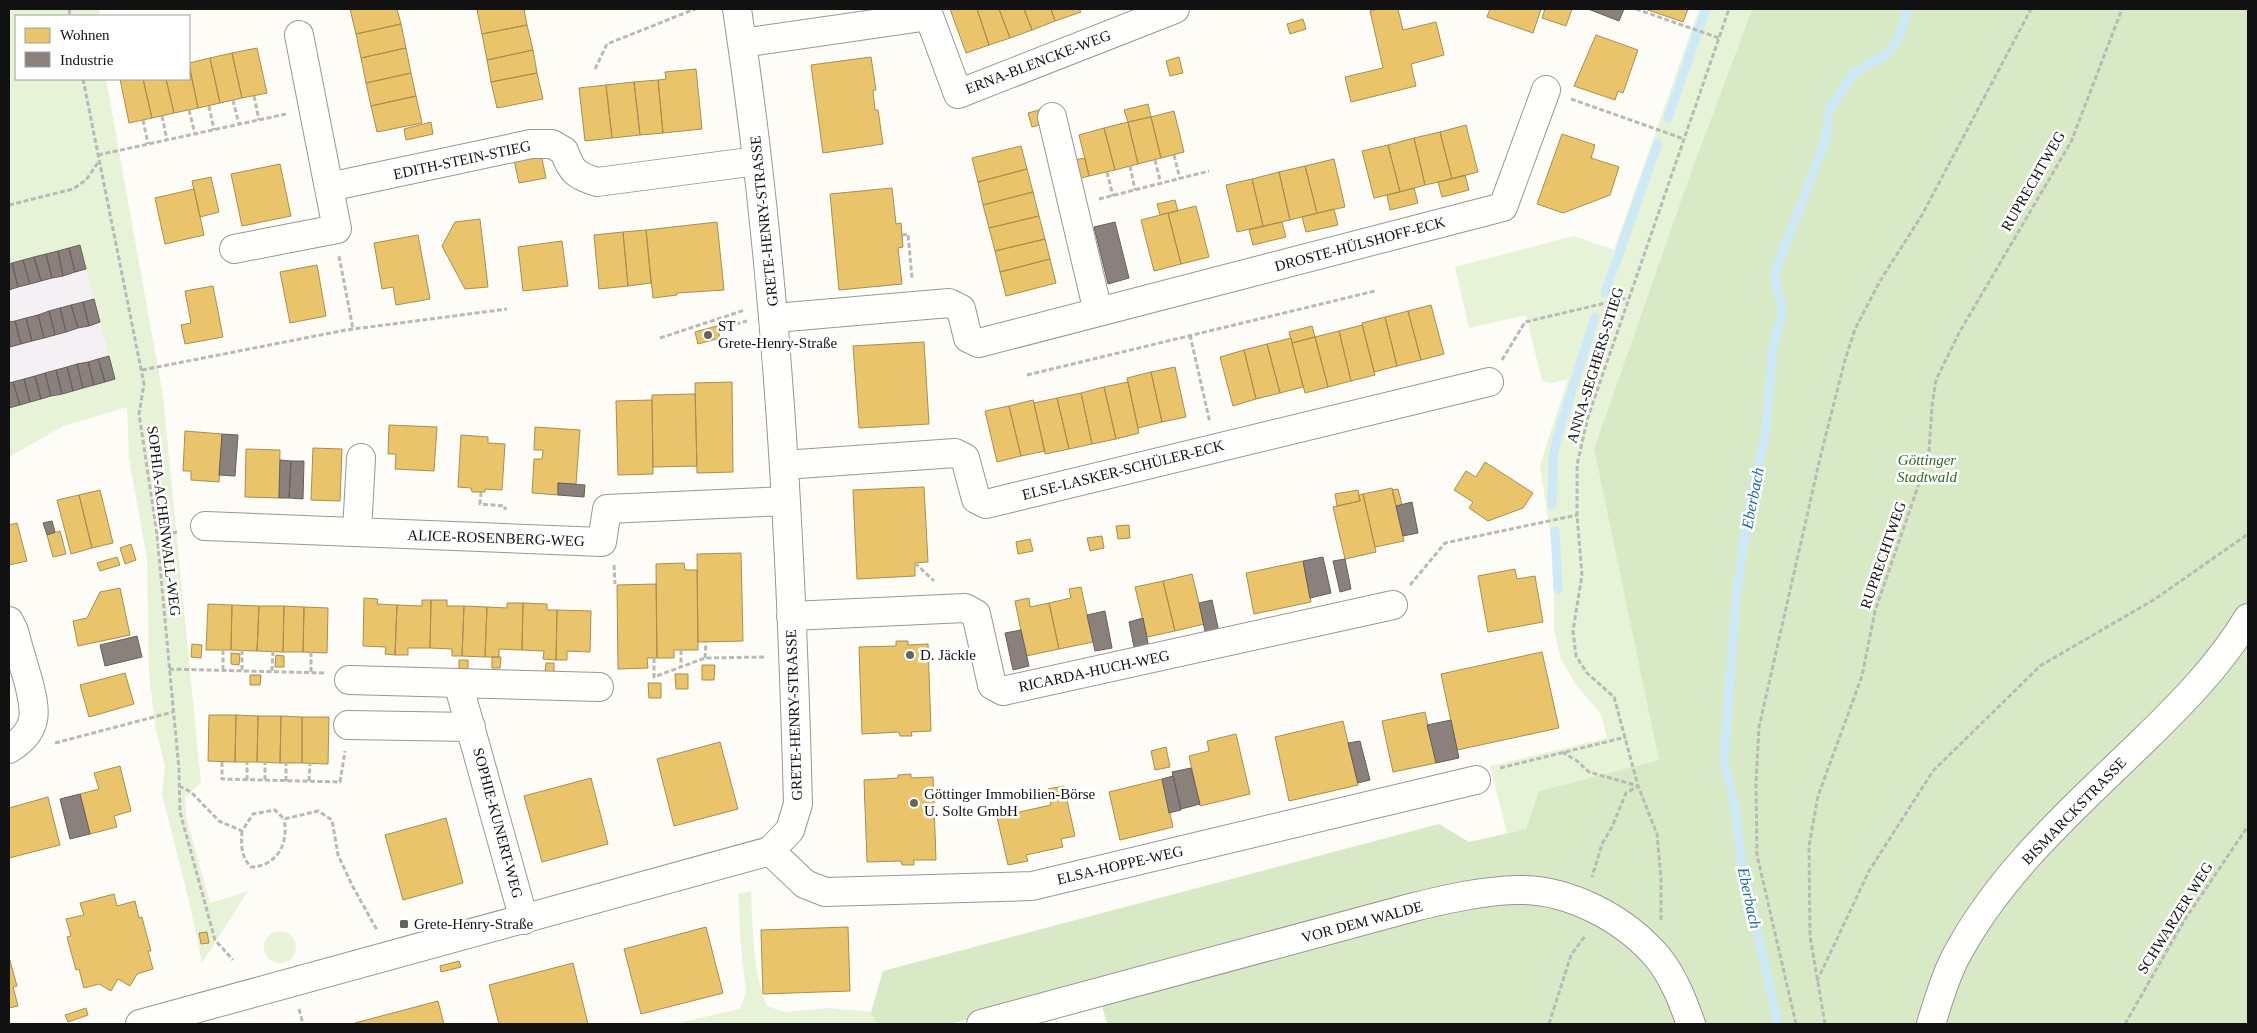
<svg xmlns="http://www.w3.org/2000/svg" width="2257" height="1033" viewBox="0 0 2257 1033" font-family="Georgia,serif">
<rect width="100%" height="100%" fill="#fdfcf7"/>
<path fill="#f5f0f3" d="M80,245l35,134 -106,29v-144z"/>
<path fill="#e7f3d7" d="M9,9h90l1,7h-84v63h90l57,317 38,387 -16,14 1,19 24,87 38,-12 -46,72 -12,-58 -28,-111 3,-28 -10,-40 -6,-53 -2,-114 -18,-100 -2,-52 -64,19 -54,31v-49l106,-29 -35,-133 -71,18z
M1699,9h53l-61,163 -97,277 66,311 -121,31 -12,38 -20,4 -17,-67 117,-28 -6,-24 -25,-29 -15,-26 -7,-29v-71l-14,-94 28,-86 -16,4 -10,-2 -16,-66 -57,13 -14,-61 119,-31 40,14z
M751,891c2,39 1,78 16,115l18,6 44,-4 42,4 6,12h-204l67,-15 6,-17 -5,-44 -3,-54z
M264 947a16 16 0 1 1 32 0a16 16 0 1 1-32 0Z"/>
<path fill="#d8eac5" d="M1752,9h496v1015h-1141l-10,-37 -147,37h-73l-6,-12 12,-41 556,-147 30,18 57,-13 13,-38 120,-31 -65,-311 97,-277z"/>
<path fill="#e9c46a" stroke="#a88e4f" d="M350,9h47l4,15 -45,10z
M484,9h40l3,16 -45,9 -5,-24z
M950,9h27l12,36 -23,8z
M977,9h22l11,29 -21,7z
M999,9h25l8,21 -22,8z
M1024,9h27l4,12 -23,9z
M1051,9h28l2,3 -26,9z
M1378,9h20l5,21 33,-8 8,33 -33,9 5,22 -65,16 -6,-25 38,-9 -13,-57z
M1490,9h51l-8,24 -46,-16z
M1545,9h27l-6,17 -24,-8z
M1645,9h43l-5,13z
M1303,19l3,10 -16,5 -3,-10z
M401,24l5,24 -45,10 -5,-24z
M527,25l6,25 -46,10 -5,-26z
M1596,35l42,15 -15,43 -5,-2 -3,9 -41,-14z
M257,48l10,45 -25,5 -10,-45z
M406,48l5,25 -45,10 -5,-25z
M533,50l4,23 -46,9 -4,-22z
M232,53l10,45 -22,5 -10,-45z
M871,57l5,33h-3l1,11 1,9h3l5,34 -60,9 -12,-88z
M1179,57l4,16 -13,3 -4,-15z
M210,58l10,45 -22,5 -9,-45z
M189,66l9,42 -24,5 -8,-34h23z
M696,69l6,60 -39,4 -5,-53 8,-1 -1,-7z
M411,73l5,23 -45,10 -5,-23z
M537,73l6,26 -46,9 -6,-26z
M120,79h23l9,39 -23,5z
M143,79h23l8,34 -22,5z
M658,80l5,53 -23,2 -6,-53z
M634,82l6,53 -28,3 -6,-53z
M606,85l6,53 -27,3 -6,-53z
M416,96l6,27 -45,9 -6,-26z
M1148,104l3,13 -23,5 -4,-12z
M1039,110l4,14 -11,3 -4,-14z
M1174,111l10,41 -23,6 -10,-41z
M1151,117l10,41 -23,6 -10,-42z
M431,122l2,12 -27,6 -2,-11z
M1128,122l10,42 -23,6 -11,-42z
M1466,125l12,47 -26,7 -12,-47z
M1104,128l11,42 -26,6 -10,-41z
M1440,132l12,47 -27,6 -11,-47z
M1562,134l33,11 -4,13 28,9 -9,28 -47,18 -26,-9z
M1414,138l11,47 -25,7 -12,-47z
M1388,145l12,47 -26,6 -12,-47z
M1021,146l6,23 -49,13 -6,-24z
M541,154l5,24 -27,5 -5,-23z
M1085,158l4,18 -11,3 -5,-19z
M1334,159l11,48 -28,6 -12,-47z
M280,164l11,52 -49,10 -11,-52z
M1305,166l12,47 -27,7 -11,-48z
M1027,169l6,23 -50,13 -5,-23z
M1279,172l11,48 -27,6 -11,-47z
M1465,175l4,15 -27,7 -4,-15z
M211,177l8,35 -19,5 -8,-36z
M1252,179l11,47 -26,6 -11,-47z
M892,188l4,36 5,-1 2,24 -5,1 4,36 -63,6 -9,-96z
M1414,188l4,15 -28,7 -3,-15z
M194,189l10,46 -39,9 -10,-46z
M1033,192l6,24 -50,12 -6,-23z
M1175,200l3,11 -18,4 -3,-11z
M1196,206l13,51 -28,7 -13,-51z
M1334,209l4,16 -32,7 -4,-15z
M1168,213l13,51 -27,7 -13,-51z
M1039,216l6,23 -50,12 -6,-23z
M480,219l8,68 -23,2 -23,-43 13,-24z
M717,222l7,68 -47,3v2l-24,3 -7,-68z
M1282,222l4,15 -33,8 -4,-15z
M646,230l5,53 -23,3 -5,-54z
M623,232l5,54 -29,3 -5,-54z
M418,235l12,64 -34,6 -3,-18 -11,2 -8,-46z
M1045,239l5,20 -50,13 -5,-21z
M562,241l6,45 -45,5 -5,-44z
M1050,259l6,24 -50,13 -6,-24z
M317,265l9,51 -36,7 -10,-51z
M213,286l10,51 -38,7 -4,-19 10,-2 -6,-32z
M1431,305l13,49 -23,6 -13,-49z
M1408,311l13,49 -24,6 -12,-49z
M1385,317l12,49 -23,6 -12,-49z
M1362,325l13,50 -24,6 -12,-50z
M717,326l3,12 -22,6 -3,-12z
M1312,326l3,11 -23,6 -3,-11z
M1339,331l12,50 -23,6 -13,-50z
M1315,337l13,50 -23,6 -13,-50z
M1291,338l12,49 -23,6 -13,-49z
M924,342l5,82 -70,4 -6,-82z
M1267,344l13,49 -24,6 -12,-49z
M1244,350l12,49 -23,7 -13,-49z
M1175,367l11,50 -24,5 -11,-50z
M1151,372l11,50 -24,6 -11,-50z
M732,382l1,90 -36,1 -2,-90z
M1128,382l11,51 -23,6 -12,-52z
M1104,387l12,52 -24,5 -11,-51z
M1081,393l11,51 -23,5 -12,-51z
M695,394l2,72 -44,1 -1,-72z
M1057,398l12,51 -24,5 -11,-51z
M652,400l1,74 -35,1 -2,-74z
M1033,400l12,51 -24,5 -12,-50z
M1009,406l12,50 -24,6 -12,-51z
M389,425l48,2 -3,44 -39,-2 1,-15h-8z
M535,427l45,3 -4,54 -18,-1v12l-26,-2 2,-34h8l1,-9h-9z
M185,431l37,3 -3,48 -28,-2v-9h-8z
M461,435l27,2v6l17,1 -3,46 -17,-1v3h-13l-1,-4 -13,-1z
M313,448l29,1 -2,52 -29,-1z
M246,449l34,1 -1,48 -34,-1z
M1485,462l48,31 -10,15 -35,13 -19,-13 4,-6 -19,-12 12,-19 10,6z
M924,487l4,75 -13,1v13l-58,3 -4,-89z
M1392,488l12,53 -29,6 -12,-53z
M1398,489l4,16 -6,1 -4,-16z
M100,490l13,53 -21,5 -13,-53z
M1358,490l2,11 -23,5 -2,-12z
M1363,494l13,58 -31,7 -12,-52 27,-6 -1,-6z
M79,495l13,53 -21,6 -14,-54z
M17,523l10,38 -18,4v-40z
M1129,525l1,13 -12,1 -2,-13z
M60,531l6,23 -13,3 -6,-22z
M1102,536l2,12 -14,3 -3,-13z
M1030,539l3,12 -15,3 -2,-12z
M131,544l5,16 -11,4 -5,-16z
M741,553l2,88 -45,1 -1,-88z
M117,557l3,8 -20,6 -3,-8z
M1303,561l8,41 -57,12 -8,-41z
M684,563l1,7h12l1,80h-24v8h-17l-1,-94z
M1515,569l2,10 18,-3 8,46 -55,10 -10,-56z
M1192,574l12,50 -29,7 -12,-50z
M1163,581l12,50 -28,6 -12,-50z
M656,584l1,74h-10l1,10 -30,1 -1,-84z
M1081,587l12,55 -34,7 -10,-46 22,-5 -2,-9z
M120,588l10,47 -52,11 -5,-25 14,-3 13,-26z
M364,598l14,1 -1,5 20,1 -2,50 -10,-1 1,-7 -23,-1z
M1029,598l1,9 19,-4 10,46 -33,7 -11,-55z
M422,600h9l-1,48h-22v7h-13l2,-50 25,1z
M431,600h16v6h17l-2,50h-10v-7l-22,-1z
M507,603h16l-1,47 -23,-1v8h-14l2,-50 20,1z
M523,603l24,1v6h10l-1,50 -13,-1 1,-8 -22,-1z
M208,604l24,1 -1,45h-25z
M232,605l27,1 -2,45 -26,-1z
M259,606h25l-1,46 -26,-1z
M284,606l20,1 -1,45h-20z
M464,606l23,1 -2,50 -23,-1z
M304,607l24,1 -1,45 -24,-1z
M557,610l34,1 -1,41 -23,-1v9h-11z
M896,641h12v4l20,-1 3,87 -20,1 1,4h-12l-1,-4 -37,2 -3,-87 37,-1z
M192,644l10,1 -1,13 -10,-1z
M1542,652l17,76 -102,22 -16,-76z
M231,653l9,1 -1,11 -8,-1z
M276,655l8,1v11h-9z
M492,657h9l-1,11h-8z
M459,660h9v9h-9z
M546,663h8v9h-9z
M702,665h13l-1,15h-12z
M125,673l9,31 -45,13 -9,-32z
M675,674h13v15h-12z
M250,675h11l-1,10h-10z
M648,683h13v15h-12z
M1425,712l11,51 -43,9 -11,-51z
M209,715h27l-1,47 -27,-1z
M236,715l22,1 -1,46h-22z
M258,716h23l-1,47 -23,-1z
M281,716l21,1v46h-22z
M302,717h27l-1,47 -26,-1z
M1343,721l15,64 -69,16 -14,-64z
M1236,734l14,60 -50,12 -11,-50 20,-5 -2,-10z
M720,742l18,67 -64,17 -17,-67z
M1166,747l4,20 -15,3 -4,-19z
M120,766l11,45 -17,5 3,11 -27,7 -10,-40 19,-5 -5,-16z
M911,774v4l22,-1 3,83h-22v5h-12l-1,-4 -34,1 -3,-82 34,-2v-3z
M591,778l17,66 -66,18 -18,-66z
M1162,779l11,48 -53,13 -11,-48z
M1064,786l11,50 -14,3 2,8 -37,8 2,6 -20,4 -11,-48 54,-12 -3,-16z
M48,797l12,48 -51,13v-50z
M446,818l17,65 -60,17 -18,-65z
M114,894l3,12 18,-5 4,17 3,-1 2,8 7,26h-3l5,18 -16,5 -7,12 -12,-7 -7,12 -12,-7 -15,4 -5,-19 -3,1 -9,-33 4,-1 -5,-17 18,-4 -4,-12z
M706,927l17,66 -82,21 -17,-65z
M848,927l2,64 -87,3 -2,-64z
M207,932l2,11 -8,1 -2,-11z
M9,957l8,29 -4,1 5,19 -9,2z
M459,961l2,6 -20,5 -1,-6z
M573,963l15,61h-89l-10,-39z
M438,1001l6,23h-89v-1z
M86,1008l2,7 -20,7 -3,-7z"/>
<path fill="#8a817c" stroke="#665f5c" d="M1588,9h36l-5,12z
M1115,222l14,56 -21,6 -14,-57z
M80,245l6,24 -11,3 -6,-24z
M69,248l6,24 -12,4 -5,-25z
M58,251l5,25 -11,2 -6,-24z
M46,254l6,24 -11,3 -7,-24z
M34,257l7,24 -11,3 -7,-24z
M23,260l7,24 -12,3 -6,-24z
M12,263l6,24 -9,3v-26z
M94,299l6,23 -11,4 -6,-24z
M83,302l6,24 -11,2 -7,-23z
M71,305l7,23 -12,4 -6,-24z
M60,308l6,24 -11,3 -6,-24z
M49,311l6,24 -11,3 -6,-23z
M38,315l6,23 -12,3 -6,-23z
M26,318l6,23 -11,3 -6,-23z
M15,321l6,23 -11,3 -1,-25z
M109,356l6,23 -10,3 -7,-23z
M98,359l7,23 -11,3 -6,-23z
M88,362l6,23 -11,3 -6,-24z
M77,364l6,24 -10,3 -6,-24z
M67,367l6,24 -11,3 -6,-24z
M56,370l6,24 -11,2 -6,-23z
M45,373l6,23 -10,3 -6,-23z
M35,376l6,23 -11,3 -6,-23z
M24,379l6,23 -10,3 -7,-23z
M13,382l7,23 -11,3v-25z
M222,434l16,1 -3,41 -16,-1z
M280,460l11,1 -2,37h-10z
M291,461h13l-1,38 -14,-1z
M558,483l27,2 -1,12 -26,-2z
M1412,502l6,31 -15,3 -7,-30z
M52,521l3,11 -8,3 -4,-12z
M1323,557l8,36 -21,5 -7,-37z
M1345,559l6,30 -11,3 -7,-31z
M1212,600l7,32 -13,4 -7,-33z
M1105,611l7,37 -17,3 -8,-36z
M1143,618l6,30 -14,4 -6,-30z
M1021,630l8,36 -16,4 -8,-37z
M137,636l5,21 -37,9 -5,-21z
M1451,720l8,38 -23,5 -9,-38z
M1360,741l10,39 -12,3 -10,-40z
M1191,768l9,36 -19,5 -9,-37z
M1173,776l8,34 -12,3 -7,-34z
M80,794l10,40 -20,5 -10,-40z"/>
<g fill="none" stroke-linecap="round" stroke-linejoin="round">
<path stroke="#cde8f7" stroke-width="9" d="M1668,118l38,-109
M1605,293l53,-150
M1552,505l1,-47 4,-20 38,-121
M1555,531l3,58
M1778,1024l-37,-165 -6,-53 -11,-47 12,-162 15,-102 14,-59 8,-89 9,-37 -8,-35 51,-134 4,-31 25,-37 30,-17 14,-17 10,-30"/>
<g stroke="#979795" stroke-width="30">
<path id="minor" d="M742,43l187,-27 29,78 217,-85
M1052,117l46,195
M329,187l202,-43h21l12,7c8,22 12,24 33,31l160,-21
M234,249l103,-20 -38,-194
M775,318l174,-15 12,6 7,29 11,5 524,-136 43,-117
M784,465l171,-12 10,5 11,41 10,5 503,-122
M205,526l397,16 5,-33 179,-8
M357,532l4,-74
M791,616l174,-8 11,6 16,71 11,6 390,-86
M9,621l5,10c4,16 9,32 14,49 8,31 12,50 -19,69
M349,680l109,3
M348,725l123,2
M770,851l35,33 20,8 207,-6 444,-106
M524,920l-66,-237 141,4
M140,1024l630,-173 20,-21 8,-26c-7,-266 -21,-532 -61,-795
M981,1024l433,-117c33,-8 67,-16 101,-17 53,-2 111,29 144,69 15,19 24,43 32,65
M1931,1024c7,-22 13,-44 23,-64 44,-86 120,-152 188,-218 39,-38 78,-77 106,-124"/>
</g>
<path stroke="#b9b9b8" stroke-width="3" stroke-dasharray="5 2.5" stroke-linecap="butt" d="M69,9l1,7
M1636,9l83,29
M595,69l12,-25 88,-35
M83,79l61,305 -5,30 18,120 22,236 1,42 35,128 18,20
M254,96l5,24
M1571,99l113,40
M233,100l6,25
M209,106l5,24
M189,110l6,24
M162,116l5,24
M143,120l5,24
M98,155l188,-41
M1174,155l6,24
M1155,160l6,24
M1130,166l5,24
M1107,172l6,24
M1099,199l110,-28
M9,205l64,-16 13,-9 13,-19
M902,235l6,-1 4,44
M339,256l14,73
M721,328l26,-7
M1190,335l20,88
M660,338l85,-28
M1502,360l23,-38 102,-24
M142,370l204,-40 161,-21
M1027,375l348,-84
M481,492l-1,12 25,2v4
M157,534l22,-2
M915,563l19,18
M614,565l1,19
M1410,585l35,-42 132,-28
M681,650v17
M654,658v19l51,-19 60,-1
M705,658l1,-16
M169,669l155,4
M223,670v-20
M242,670v-20
M272,671l1,-20
M311,672v-20
M55,743l118,-31
M1562,752l14,8 13,12 49,14 -12,7 -14,34 -10,17 -10,33
M222,762v17l118,3 5,-31
M1500,768l126,-31
M247,780v-18
M265,780v-18
M286,781v-18
M309,781l1,-18
M179,786l12,6 28,29 23,10 11,-17 22,-4 9,9 34,-8 14,9 6,35 15,32 24,43
M242,831c-1,15 -1,26 9,36 26,-1 38,-23 33,-48
M1661,920v-42l-4,-44 -19,-48 -24,-89 -27,-24 -11,-17 -3,-25 9,-56 -5,-60v-50l11,-48 141,-408
M1817,981l52,-110 64,-100 107,-105 115,-67 93,-65
M299,1009l4,15
M1549,1024l22,-69 14,-19
M1796,1024l-39,-169 -1,-73 3,-55 62,-273 24,-94 10,-31 25,-48 42,-66 109,-206
M1825,1024l-15,-88 -1,-90 9,-50 44,-120 13,-65 47,-136 7,-24 3,-45 4,-26 23,-47 112,-191 51,-133
M2125,1024l59,-103 64,-95"/>
<use href="#minor" stroke="#fffffe" stroke-width="28"/>
</g>
<g fill="#646362" stroke="#fff" stroke-width="2">
<circle cx="708" cy="335" r="5"/>
<circle cx="910" cy="655" r="5"/>
<circle cx="914" cy="803" r="5"/>
<rect x="399" y="919" width="10" height="10" rx="2.5"/>
</g>
<g text-anchor="middle" stroke-width="5" stroke-linejoin="round" paint-order="stroke">
<g font-size="15" fill="#111" stroke="#fff">
<text transform="translate(1038 62) rotate(-21)" y="5">ERNA-BLENCKE-WEG</text>
<text transform="translate(462 160) rotate(-12)" y="5">EDITH-STEIN-STIEG</text>
<text transform="translate(2033 181) rotate(-60)" y="5">RUPRECHTWEG</text>
<text transform="translate(764 221) rotate(-96)" y="5">GRETE-HENRY-STRASSE</text>
<text transform="translate(1360 244) rotate(-15)" y="5">DROSTE-HÜLSHOFF-ECK</text>
<text transform="translate(1595 365) rotate(-73)" y="5">ANNA-SEGHERS-STIEG</text>
<text transform="translate(1123 470) rotate(-14)" y="5">ELSE-LASKER-SCHÜLER-ECK</text>
<text transform="translate(164 521) rotate(83)" y="5">SOPHIA-ACHENWALL-WEG</text>
<text transform="translate(496 538) rotate(2)" y="5">ALICE-ROSENBERG-WEG</text>
<text transform="translate(1883 555) rotate(-71)" y="5">RUPRECHTWEG</text>
<text transform="translate(1094 671) rotate(-12)" y="5">RICARDA-HUCH-WEG</text>
<text transform="translate(794 715) rotate(-92)" y="5">GRETE-HENRY-STRASSE</text>
<text transform="translate(2074 811) rotate(-46)" y="5">BISMARCKSTRASSE</text>
<text transform="translate(498 823) rotate(75)" y="5">SOPHIE-KUNERT-WEG</text>
<text transform="translate(1120 865) rotate(-13)" y="5">ELSA-HOPPE-WEG</text>
<text transform="translate(2175 918) rotate(-58)" y="5">SCHWARZER WEG</text>
<text transform="translate(1362 922) rotate(-15)" y="5">VOR DEM WALDE</text>
</g>
<g font-size="15" fill="#111" stroke="#fff" text-anchor="start">
<text x="718" y="331">ST<tspan x="718" dy="17">Grete-Henry-Straße</tspan></text>
<text x="920" y="660">D. Jäckle</text>
<text x="924" y="799">Göttinger Immobilien-Börse<tspan x="924" dy="17">U. Solte GmbH</tspan></text>
<text x="414" y="929">Grete-Henry-Straße</text>
</g>
<g font-size="15" font-style="italic" fill="#2f6b1f" stroke="#fff">
<text x="1927" y="465">Göttinger<tspan x="1927" dy="17">Stadtwald</tspan></text>
</g>
<g font-size="16" font-style="italic" fill="#1768a6" stroke="#fff">
<text transform="translate(1752 498) rotate(-79)" y="6">Eberbach</text>
<text transform="translate(1750 898) rotate(78)" y="6">Eberbach</text>
</g>
</g>
<rect width="2257" height="1033" fill="none" stroke="#111111" stroke-width="20"/>
<rect x="15" y="15" width="175" height="65" fill="#ffffff" stroke="#a0a0a0"/>
<rect x="25" y="28" width="25" height="15" fill="#e9c46a" stroke="#a0a0a0"/>
<text x="60" y="40" font-size="15" fill="#111111">Wohnen</text>
<rect x="25" y="52" width="25" height="15" fill="#8a817c" stroke="#a0a0a0"/>
<text x="60" y="65" font-size="15" fill="#111111">Industrie</text>
</svg>
